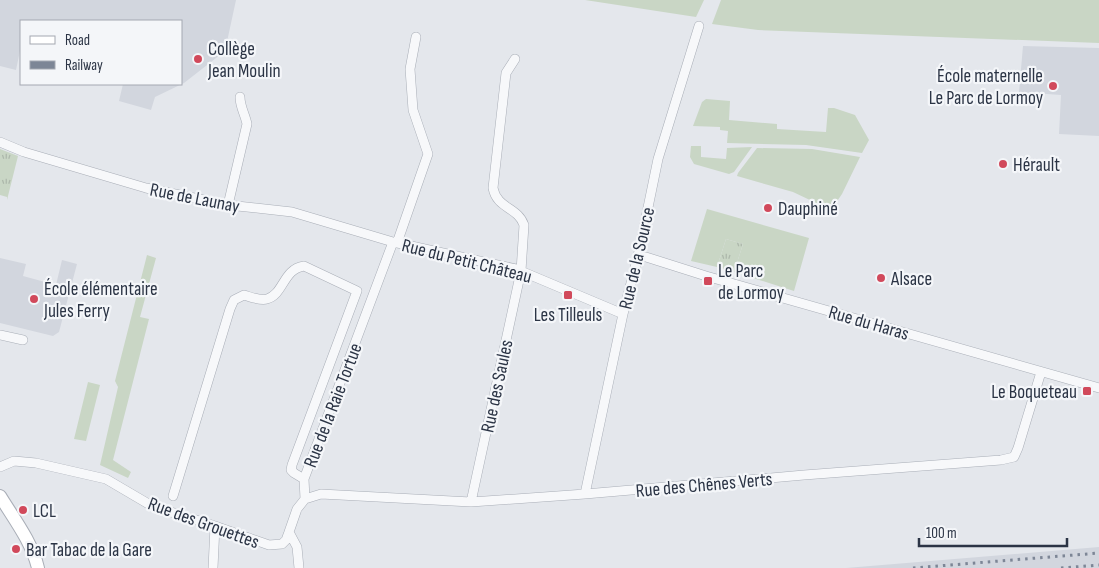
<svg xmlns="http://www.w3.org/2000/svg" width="1099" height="568" viewBox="0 0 1099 568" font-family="'Sofia Sans Condensed',sans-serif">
<defs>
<pattern id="park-tufts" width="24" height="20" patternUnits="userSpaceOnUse" patternTransform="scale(1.25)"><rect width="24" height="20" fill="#c9d6c5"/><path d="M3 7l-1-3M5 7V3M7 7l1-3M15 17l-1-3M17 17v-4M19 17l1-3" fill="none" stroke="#adb8ab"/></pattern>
</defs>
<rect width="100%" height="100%" fill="#e4e7ec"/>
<path fill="#d2d6de" d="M0,0h236l-11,51 -41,32 -29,14 -4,13 -32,-9 4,-17h58v-63h-160v25l-5,24 -16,-4z
M1023,46l76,2v88l-40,-2 2,-39 -42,-3z
M0,258l26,6 -3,12 33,9 6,-25 15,4 -18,68 -6,4 -53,-13z
M1099,547v21h-253z"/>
<path fill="#c9d6c5" d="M585,0h119l-8,17z
M721,0h378v43l-341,-13 -46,-6z
M706,99l24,2 -1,19 48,4v5l49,3 2,-24h6l21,7 14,25 -7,13 -56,-8 -79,-2 1,-12 -8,-1v-3l-27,-1 9,-24z
M691,146h10v11l25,2 1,-11 25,-1 -18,25 -5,2 -35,-10 -4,-7z
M757,148l55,1 48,8 -18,37 -11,16 -38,-18 -56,-16 1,-3z
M707,209l102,29 -15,53 -60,-19 9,-28 -17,-5 -9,28 -26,-6z
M147,255l9,3 -16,59 9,2 -36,141 18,12 -3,6 -28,-13 18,-78 -3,-6z
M88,382l12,3 -14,56 -12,-2z"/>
<path fill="url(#park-tufts)" d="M0,149l18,7 -11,44v-3l-7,-2z
M726,239l17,5 -9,28 -17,-5z"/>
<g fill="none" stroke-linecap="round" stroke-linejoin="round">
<g stroke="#a9aeb7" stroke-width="10">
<path id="street" d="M0,142l24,10 122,36 82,17 64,7 101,30 123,27 107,45
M228,205l19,-81c-2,-10 -7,-17 -7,-27
M397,243l31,-89 -15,-44 -3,-41 6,-32
M638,256l8,1 60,19 393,112
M0,335l23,5
M0,467l14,-6 22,2 70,16 46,27 63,20 54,19 13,-1 4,-4 3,-8
M585,494l38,-180 15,-58 20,-97 41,-133
M173,496l57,-187 4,-9 10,-5c7,2 16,6 23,4 17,-5 16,-30 37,-33l53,25 -65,174 -1,5 3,3 10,6
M305,499l16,-5 150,8 114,-8 219,-19 197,-15 13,-3 4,-9 23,-76
M471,502l50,-231 3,-46c-6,-18 -27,-16 -31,-37l13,-115 9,-14
M213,568l2,-42
M299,568l-2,-21 -8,-15 8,-23 8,-10 -1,-20 89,-237"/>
</g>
<g stroke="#a9aeb7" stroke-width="14">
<path id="secondary" d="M0,496c14,23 32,46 38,72"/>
</g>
<use href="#street" stroke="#f7f8fa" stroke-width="9"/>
<use href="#secondary" stroke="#fff" stroke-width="12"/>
<path stroke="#7d8696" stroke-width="3" stroke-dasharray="2.5 5" stroke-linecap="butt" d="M913,568l186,-15
M1061,568l38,-3"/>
</g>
<g fill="#d1495b" stroke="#f4f6f9" stroke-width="2">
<circle cx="198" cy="59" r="5"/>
<circle cx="1053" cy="86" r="5"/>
<circle cx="1003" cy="164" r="5"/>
<circle cx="768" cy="208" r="5"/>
<circle cx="881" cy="278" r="5"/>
<rect x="703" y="276" width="10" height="10" rx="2.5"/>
<rect x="563" y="290" width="10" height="10" rx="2.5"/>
<circle cx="34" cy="299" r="5"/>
<rect x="1082" y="386" width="10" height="10" rx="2.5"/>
<circle cx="23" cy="510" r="5"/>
<circle cx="16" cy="549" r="5"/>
</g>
<g text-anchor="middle" stroke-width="4.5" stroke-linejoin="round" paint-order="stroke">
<g font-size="19" fill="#2b3445" stroke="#f4f6f9" text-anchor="start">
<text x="208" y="55">Collège<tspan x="208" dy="22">Jean Moulin</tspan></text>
<text x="1043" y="82" text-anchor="end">École maternelle<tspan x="1043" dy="22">Le Parc de Lormoy</tspan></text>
<text x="1013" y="171">Hérault</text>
<text x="778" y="215">Dauphiné</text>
<text x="718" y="277">Le Parc<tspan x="718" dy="22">de Lormoy</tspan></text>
<text x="891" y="285">Alsace</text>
<text x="44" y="295">École élémentaire<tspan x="44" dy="22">Jules Ferry</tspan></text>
<text x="568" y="321" text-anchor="middle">Les Tilleuls</text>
<text x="1077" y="398" text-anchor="end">Le Boqueteau</text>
<text x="33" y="517">LCL</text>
<text x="26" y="556">Bar Tabac de la Gare</text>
</g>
<g font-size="19" fill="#2b3445" stroke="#f4f6f9">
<text transform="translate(195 197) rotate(11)" y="7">Rue de Launay</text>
<text transform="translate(636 258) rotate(-77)" y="7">Rue de la Source</text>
<text transform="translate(467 260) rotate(14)" y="7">Rue du Petit Château</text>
<text transform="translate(869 322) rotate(16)" y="7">Rue du Haras</text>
<text transform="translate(496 386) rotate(-78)" y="7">Rue des Saules</text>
<text transform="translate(332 405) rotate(-69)" y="7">Rue de la Raie Tortue</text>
<text transform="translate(704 484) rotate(-5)" y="7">Rue des Chênes Verts</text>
<text transform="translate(204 522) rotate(20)" y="7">Rue des Grouettes</text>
</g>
</g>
<rect x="20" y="20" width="162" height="65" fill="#f4f6f9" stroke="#a4a8b1"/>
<rect x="30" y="36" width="25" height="8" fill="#ffffff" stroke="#a4a8b1"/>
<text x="65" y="45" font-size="15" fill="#2b3445">Road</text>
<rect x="30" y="61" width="25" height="8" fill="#7d8696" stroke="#a4a8b1"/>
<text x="65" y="70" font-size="15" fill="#2b3445">Railway</text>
<path d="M919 538v8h148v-8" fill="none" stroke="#2b3445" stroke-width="2.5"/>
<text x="926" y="538" font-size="15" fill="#2b3445" stroke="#f4f6f9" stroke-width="4" paint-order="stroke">100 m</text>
</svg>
